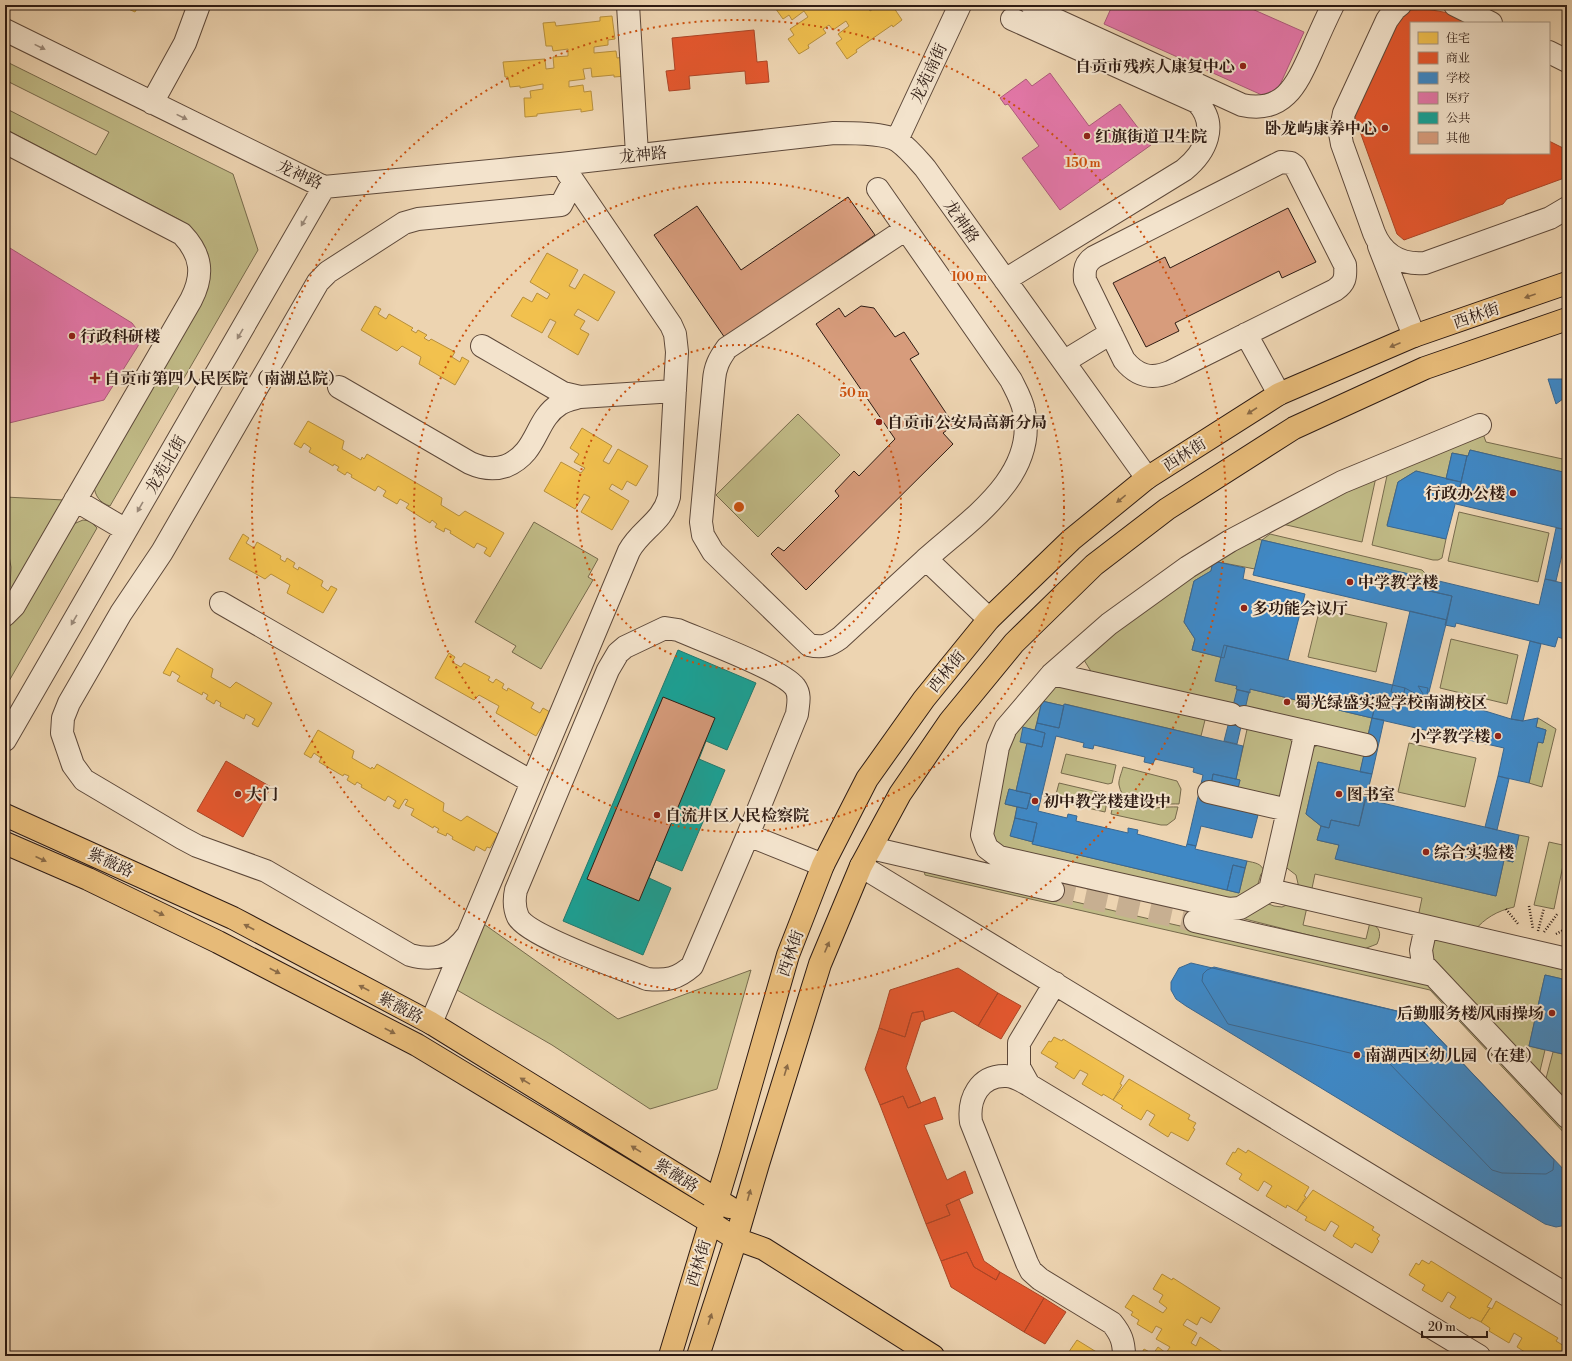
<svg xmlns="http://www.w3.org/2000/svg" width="1572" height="1361" viewBox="0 0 1572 1361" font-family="'Libre Bodoni','Noto Serif SC',serif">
<rect width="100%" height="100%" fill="#edd4b1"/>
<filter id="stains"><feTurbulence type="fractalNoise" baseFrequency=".005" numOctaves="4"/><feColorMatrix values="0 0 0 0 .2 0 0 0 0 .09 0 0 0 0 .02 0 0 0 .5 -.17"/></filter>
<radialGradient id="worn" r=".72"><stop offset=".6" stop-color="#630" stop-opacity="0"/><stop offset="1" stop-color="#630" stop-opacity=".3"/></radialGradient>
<path fill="#c0ba86" stroke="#776a4c" d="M5,61l228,113 25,76 -148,256c-10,-3 -15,-10 -16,-20l114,-232c-7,-15 -14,-24 -28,-34l-173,-90 -2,-2v-20l91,47 13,-23 -104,-52z
M798,414l42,41 -82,82 -42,-42z
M1482,431l4,11 81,18v13l-97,-23 -2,6 -16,-3 -6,26 -30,-8 -18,11 -11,43 59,14 -4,19 -4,2h-5l-61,-15 16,-74z
M1376,477l-14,65 -80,-18z
M5,497l59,3 -59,102v-16l5,1 1,-20 -2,-11 -4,-8z
M1459,512l90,21 -11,49 -90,-21z
M83,520l7,1 7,7 -92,160v-63l66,-100z
M534,522l64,37 -10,18 5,3 -52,89 -29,-17 4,-6 -41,-24z
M1270,534l152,36 3,3v5l-163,-38 -7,29 -42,-8 -2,10 -17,10 -10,41 11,17 -3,11 32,8 -3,-1 -5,24 21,5 -1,3 13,3 1,-3 122,29 -5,21 -275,-66 -8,-13 2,-8 159,-116 17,4z
M1320,608l67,15 -11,49 -68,-15z
M1451,639l67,16 -11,49 -67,-16z
M1049,683l157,33 -5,20 -136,-32 -1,2 -22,-5 -7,29 -11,-2 3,15 -11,48 -7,-2 -4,15 12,3 -6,29 22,6v2l206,49 8,-32c8,2 14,2 17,10l-3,3 -4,13 -17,14 -242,-51 -10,-15 18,-100z
M1538,718l18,11 -14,58 -13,-4 9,-41 5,1 3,-13 -10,-3z
M1248,725c17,4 39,4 47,22l-11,56 -47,-11 3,-12 -4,-1z
M1323,743l42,9 -5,20 -42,-10 -12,52 15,12 -4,14 22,5 -3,14 160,37 8,-36 9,2 6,-27 10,2 -15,70c-17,4 -29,11 -40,24l-56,-14 4,-19 -107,-24 -4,19 -12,-5 -3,-13 -13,-10 25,-110 6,-8z
M1409,743l67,15 -11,49 -67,-15z
M1066,754l50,11 -4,18 -4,1 -47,-11z
M1123,767l54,14 4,8 -2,15c-19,-1 -55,8 -60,-19 -1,-5 3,-13 4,-18z
M1059,783l47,11 2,2 -3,16 -48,-11 -2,-3z
M1120,794c18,21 34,12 58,13l-3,12 -8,6h-6l-50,-11 4,-17z
M1549,842l18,4 -13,63 -20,-4z
M923,867l510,117 134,142v10l-137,-146 -505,-115z
M1266,903l8,3 8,1 9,-4 16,4 -4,18 63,14 4,-17c10,6 12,11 7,22l-13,5 -135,-34z
M481,922l137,97 133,-49 -34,119 -67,20 -98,-64 -95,-55v-5z
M1438,939l129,30v11l-22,-5 -16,71 16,4 -6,25 -110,-114 5,-20z
M1553,1052l14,3v47l-22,-20z"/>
<path fill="#f2c14e" stroke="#b78f3c" d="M125,5h14l-4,7 -11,-5z
M773,5h96l-2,1 3,5 9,-6h3l3,4 7,-4 10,15 -9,7 -1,-2 -36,25 1,2 -10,7 -11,-16 6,-4 -4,-5 11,-8 -3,-5 -13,9 -4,-5 -6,4 3,4 -18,12 1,3 -10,6 -11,-15 6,-4 -4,-6 18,-12 -4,-6 -12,9 -3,-5 -6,4z
M612,16l3,23 -7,1v5l-14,2v6l22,-2 1,7 7,-1 2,19 -12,1v-2l-22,2 -1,-9 -8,1 2,10 -16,2v6l14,-2 1,7 7,-1 2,19 -12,2v-3l-44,5v2l-12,1 -1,-19h7l-1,-7 13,-2v-5l-23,4v-2l-10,1 -2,-10h-3l-2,-15 42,-3 1,10 8,-1 -1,-11 15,-1v-7l-15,2 -1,-5h-6l-3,-23 12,-1 1,4 44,-5v-4z
M547,253l31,17 -9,16 6,3 9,-15 31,18 -17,29 -20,-12 -4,6 11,6 -5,8 9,5 -11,21 -30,-18 8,-15 -6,-3 -8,14 -31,-17 12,-19 9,5 5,-9 10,6 3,-5 -20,-12z
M375,306l6,3 -3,5 8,5 3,-5 24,14 -2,2 5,3 2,-3 9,5 -3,3 5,3 2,-2 24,13 -3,5 8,5 2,-5 7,4 -14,24 -36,-21 2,-7 -19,-11 -5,5 -36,-21z
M308,421l36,20 -2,8 19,11 1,-3 2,2 3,-5 75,44 -1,7 18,11 6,-5 39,22 -14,24 -6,-4 3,-5 -10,-5 -3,5 -24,-15 1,-2 -6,-3 -1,4 -9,-5 2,-3 -5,-4 -2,3 -24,-15 3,-4 -9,-5 -3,5 -14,-8 3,-5 -8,-5 -3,5 -24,-14 1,-2 -5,-3 -2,3 -8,-5 2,-3 -5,-3 -1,2 -24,-14 2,-4 -7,-5 -3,5 -7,-4z
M582,428l30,18 -9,15 6,3 9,-15 30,17 -12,20 -9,-5 -5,9 -10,-6 -3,5 20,12 -17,29 -31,-18 9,-15 -6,-3 -9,15 -31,-18 17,-29 20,11 4,-5 -11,-6 5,-8 -9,-6z
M243,534l6,4 -3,5 8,5 3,-6 24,14 -1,3 5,3 2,-4 8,5 -2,4 5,3 1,-3 24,14 -2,5 7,5 3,-5 6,3 -14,24 -36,-20 3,-8 -19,-11 -6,5 -36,-20z
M177,648l36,21 -2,8 19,11 6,-6 36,21 -14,24 -6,-3 3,-5 -9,-5 -2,5 -24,-13 1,-3 -5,-3 -2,4 -8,-5 2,-4 -5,-3 -1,3 -25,-14 3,-5 -8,-5 -2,5 -7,-3z
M449,653l6,4 -3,5 9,5 3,-4 26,14 -2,3 5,3 3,-4 8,5 -2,4 5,3 1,-3 26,15 -3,5 9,5 3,-5 7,4 -14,24 -40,-23 3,-7 -20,-11 -5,5 -39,-22z
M318,730l36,21 -2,7 19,11 1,-2 2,2 3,-5 67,39 -1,8 18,10 6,-5 31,18 -8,14 -3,-1 -2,4 -9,-5 -2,5 -22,-12 1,-2 -6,-4 -1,3 -9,-4 2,-3 -5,-3 -1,2 -22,-13 3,-6 -9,-4 3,-5 -3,-1 -6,10 -6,-3 3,-5 -8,-5 -3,5 -24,-14 1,-2 -5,-3 -2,3 -8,-5 2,-4 -5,-2 -1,2 -24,-14 2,-4 -7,-5 -3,5 -7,-4z
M1054,1037l8,4 1,-2 61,37 -4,8 2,1 -9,15 -10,-6 -1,2 -20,-12 6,-10 -8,-4 -6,9 -19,-12 3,-4 -17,-10 8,-12 2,1z
M1129,1079l61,36 -2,4 8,4 -3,5 2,1 -7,12 -17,-9 -3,5 -19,-12 6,-10 -8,-5 -6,10 -20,-12 2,-2 -10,-6z
M1238,1148l8,5 2,-3 61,37 -5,9 2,1 -9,14 -10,-6 -1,3 -20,-12 6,-10 -8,-5 -6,10 -19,-12 3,-5 -16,-10 7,-12 2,1z
M1313,1190l61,37 -2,3 8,5 -3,4 2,2 -7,12 -17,-10 -3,5 -19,-12 6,-10 -8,-5 -6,10 -20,-11 2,-3 -10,-6z
M1422,1260l7,4 2,-3 61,38 -5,8 3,1 -9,14 -10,-5 -1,2 -20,-12 6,-10 -8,-5 -6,10 -20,-12 3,-5 -16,-10 7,-12 3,2z
M1162,1274l10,6 1,-2 47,30 -9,15 -10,-6 -4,8 -10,-6 -4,6 14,8 -6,10 5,3 4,-9 29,19h-89l4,-7 9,5 5,-7 8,6 4,-6 -14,-8 6,-10 -6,-3 -4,7 -15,-9 2,-4 -8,-5 2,-3 -8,-5 8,-12 30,18 4,-5 -8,-6 4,-7 -10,-6z
M1496,1301l62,37 -2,3 8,5 -3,10 -22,-2 -8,2 -14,-9 5,-9 -8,-5 -5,10 -20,-12 1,-3 -9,-6 9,-14 2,1z
M1077,1340l26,16h-37z"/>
<path fill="#e4572e" stroke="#ad4526" d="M1426,9l23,4 19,10h-57v130h138v-12l18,9v27l-60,22 -4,5 -99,36 -7,-6 -43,-119 46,-98 10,-7z
M754,30l3,32 10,-1 2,21 -23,2 -1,-13 -56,5 1,13 -21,2 -3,-20 9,-1 -3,-32z
M226,761l45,26 -28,50 -46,-26z
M958,968l40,25 -20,33 -25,-15 -28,9 -2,-9 -11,2 -7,24 -26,-9 11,-38z
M998,993l23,13 -20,33 -23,-13z
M923,1011l2,9 -4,2 -15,46 15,35 -13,5 -5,-12 -23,9 -15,-36 14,-41 26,9 7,-24z
M903,1096l5,12 27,-11 8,22 -19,6 23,55 18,-9 8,22 -27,12 4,10 -24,9 -46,-119z
M959,1199l25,62 16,11 -4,8 -22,-13 -7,-15 -26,9 -15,-37 24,-9 -4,-10z
M967,1252l7,15 22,13 4,-8 44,26 -20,34 -73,-45 -10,-26z
M1044,1298l22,14 -21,32 -21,-12z"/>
<path fill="#3f88c5" stroke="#3a6790" d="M1548,379h19v17l-11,8z
M1470,450l97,23v57l-111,-26 11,-48h1z
M1452,453l15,3 -6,26 -15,-3z
M1416,471l45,11 -15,57 -59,-13 11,-44z
M1556,528l11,2v3l-11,48 -11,-2z
M1262,540l156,36 -2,12 36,8 -5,24 -194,-45z
M1213,561l32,7 -2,11 62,15 -17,66 -61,-14 -3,12 -32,-8 3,-11 -11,-17 10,-41 17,-10z
M1418,576l121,29 6,-26 22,5v33l-2,8h2v15l-9,-3 -3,10 -99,-24 -1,4 -10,-2 7,-29 -36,-8z
M1410,611l37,9 -20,80 -36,-8z
M1530,641l11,3 -18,77 -12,-2z
M1224,645l181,43 -5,21 -24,-6 -4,15 -122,-29v4l-14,-4 1,-3 -22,-5z
M1418,686l10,2 -1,5 84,26 12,2 15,-3 -2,9 10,3 -3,13 -5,-1 -9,41 -31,-7 6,-28 -132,-30 4,-15 24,6 5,-21 22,12z
M1237,690l12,2 -12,52 -13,-3z
M1042,701l22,5 -5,22 -22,-5z
M1064,704l179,42 -7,33 -23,-5 -2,12 -10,-2 2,-9 -10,-3 1,-4 -39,-9 -2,5 -9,-2 1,-5 -51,-12 -1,4 -10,-2 1,-4 -28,-7 -18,75 29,7 1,-4 9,2 -1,5 52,12v-5l10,2 -1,4 49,13 1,-3 9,2 -1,3 52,12 -2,7 -12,-3 -6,25 -195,-46 5,-21 -22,-5 2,-11 10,2 4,-15 -15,-3 11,-48 15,4 3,-14 -10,-3 2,-7 22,5z
M1372,718l12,2 -12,54 -12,-2z
M1023,727l22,6 -3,14 -22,-5z
M1318,762l54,12 -13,52 -28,-6 -2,8 -8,-2 -15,-12z
M1213,774l27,6 -3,12 -26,-6z
M1498,776l11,3 -12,51 -12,-3z
M1201,784l10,2 -4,16 51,13 -6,23 -51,-12 -5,20 -9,-2z
M1009,789l22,5 -4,15 -22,-5z
M1365,799l154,36 -6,27 -9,-2 -8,36 -161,-37 4,-14 -22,-5 4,-14 8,2 2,-8 28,6z
M1015,818l22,5 -4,19 -23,-6z
M1233,865l12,3 -6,25 -12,-3z
M1191,963l227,53 149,157v52l-11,2 -11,-3 -359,-218 -10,-7 -5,-9v-8l8,-14z
M1214,967l204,49 136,144 -1,10 -7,4 -44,-1 -10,-3 -104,-108 -160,-38 -26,-43 1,-7 4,-4z
M1545,975l22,5v75l-38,-9z"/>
<path fill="#e377a8" stroke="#ad5b7b" d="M1110,5h133l61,27 -31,68 -169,-76 8,-18z
M1050,73l39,53 31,-22 31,41 -91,65 -38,-52 17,-12 -31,-42 -3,1 -5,-7 26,-19 6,7z
M5,245l127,78 3,4 5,12 -2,7 -34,54 -99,24z"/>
<path fill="#17a398" stroke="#1e7a70" d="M678,650l78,33 -29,67 -21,-9 -7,18 26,11 -43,101 -26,-11 -7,18 22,10 -28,67 -80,-34z"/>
<path fill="#d79c7c" stroke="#2e1b13" d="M848,197l27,38 -150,103 -71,-103 43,-29 44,64z
M1288,208l28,54 -34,16 -3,-7 -104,52 4,8 -33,16 -33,-64 52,-26 5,11z
M861,306l13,2 21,29 9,-5 15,22 -9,5 44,66 -11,8 10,11 -147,146 -35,-36 7,-7 6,4 55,-55 -4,-5 19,-20 5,5 36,-37 -79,-115 23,-16 6,9z
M663,697l52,21 -76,183 -52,-22z"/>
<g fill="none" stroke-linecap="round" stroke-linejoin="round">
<path stroke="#c7af91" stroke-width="22" stroke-dasharray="22 11" stroke-linecap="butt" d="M1053,890l142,31"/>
<g stroke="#5e493a" stroke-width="24">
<path id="minor" d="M628,5l9,149
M1032,5l9,8 201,92c41,9 54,-19 69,-52 7,-16 14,-32 22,-48
M1400,5l-5,4 -8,11 -43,93 -4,20 2,11 32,89c9,22 28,32 51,30l125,-45 17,-10
M1455,5l36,18
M5,30l319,157 237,-23 273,-31c15,0 52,0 64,8 11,8 19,18 27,27l222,310
M1549,52l18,9
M152,103l33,-60 14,-38
M897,140l63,-135
M5,142l177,92c20,21 22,41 9,66l-177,306 -9,9
M1281,162l10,1 4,3 50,99c1,13 0,18 -10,25l-165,82c-19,8 -33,4 -46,-12l-39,-80c-1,-10 0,-17 9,-23z
M878,189l133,191c5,10 11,20 13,31 14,66 -56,110 -98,148l63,60
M906,229l-179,119c-8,11 -12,19 -13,32l-13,142 2,13 10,17 96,93c13,3 20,1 31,-7l86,-79
M1379,246l35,90
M1005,280l179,-110c22,-18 35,-45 13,-68l-185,-83
M1246,334l33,60
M482,346l81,47 17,4
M1065,361l46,-28
M339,387l131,76c11,5 24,7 36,3 33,-14 28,-46 54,-62 6,-4 13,-5 20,-7l95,-6
M1480,425l-138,57 -112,59 -42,26 -79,57 -57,50 -46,54 -8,19 -16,88 5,13 12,9 230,52 11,-1 30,-18 297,69
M75,500l51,30
M221,603l311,179
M1052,674l179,40
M1244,717l122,28
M5,740l319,-553
M1209,792l79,18
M748,835l-56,131c-15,13 -25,15 -45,13 -24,-10 -119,-43 -129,-62 -4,-9 -4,-18 -2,-27l92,-220 10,-17 7,-6 40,-19 13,2c23,10 105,40 117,57 6,8 3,17 2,27l-49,121 75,30
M871,848l182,42
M861,866l706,429
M1270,890l36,-159
M1195,921l238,54
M1426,927l-5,23 2,14 144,153
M467,936c-15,20 -32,26 -57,19l-144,-84 -69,-25 -15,-8 -98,-58 -11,-15 -11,-32 1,-15 6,-15 52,-90 41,-61 156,-270 10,-10 76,-49 14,-4 143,-14 12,-23
M431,1023l198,-472c12,-22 33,-28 40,-54l8,-145 -2,-18 -4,-9 -104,-153
M1029,1085l-10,-18v-24l36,-60
M1124,1356c0,-14 -3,-22 -12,-33l-72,-44 -9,-8 -4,-8 -56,-141c-3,-23 8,-47 35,-46 8,0 16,5 23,9l450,271"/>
</g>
<g stroke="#2e1b13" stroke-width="24">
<path id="major" d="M5,815l228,103 198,105 298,184
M5,843l83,36 130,63 199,103 293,177 26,17 28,10 169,107
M670,1356l61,-202 57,-199 35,-90 44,-86 57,-80 65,-80 82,-79 76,-62 132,-84 135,-58 153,-53
M698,1356l38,-117 22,-75 62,-200 41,-98 39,-72 50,-73 64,-78 80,-78 73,-56 127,-81 131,-60 142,-49"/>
</g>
<path stroke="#2e1b13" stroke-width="2.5" stroke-dasharray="1 2" stroke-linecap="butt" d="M1564,358l3,9
M1529,906l4,23
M1506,909l12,15
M1538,931l6,-23
M1544,932l14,-19
M1556,934l11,-6"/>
<use href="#minor" stroke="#f3e3cc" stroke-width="22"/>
<use href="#major" stroke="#e6ba78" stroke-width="22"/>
</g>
<defs><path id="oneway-solid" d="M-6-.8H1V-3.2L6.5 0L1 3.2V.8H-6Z"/></defs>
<g fill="#9a8979">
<use href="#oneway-solid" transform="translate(40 47) rotate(26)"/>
<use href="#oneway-solid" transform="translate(182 117) rotate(26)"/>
<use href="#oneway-solid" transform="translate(304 221) rotate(120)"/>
<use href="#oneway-solid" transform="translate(240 334) rotate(120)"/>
<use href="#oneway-solid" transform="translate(140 507) rotate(120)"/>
<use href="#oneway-solid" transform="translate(74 620) rotate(120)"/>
</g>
<g fill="#8a6a46">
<use href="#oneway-solid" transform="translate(1530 296) rotate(161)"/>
<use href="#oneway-solid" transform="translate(1395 345) rotate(157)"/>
<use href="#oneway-solid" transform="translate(1252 411) rotate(147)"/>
<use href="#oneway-solid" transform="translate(1121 499) rotate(141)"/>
<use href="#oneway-solid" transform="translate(41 859) rotate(24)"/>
<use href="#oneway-solid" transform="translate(159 913) rotate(26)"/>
<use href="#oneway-solid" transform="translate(249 927) rotate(-152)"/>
<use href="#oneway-solid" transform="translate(827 947) rotate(-67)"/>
<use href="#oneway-solid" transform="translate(275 971) rotate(27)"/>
<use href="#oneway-solid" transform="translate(364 988) rotate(-152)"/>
<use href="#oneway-solid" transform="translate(390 1031) rotate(27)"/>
<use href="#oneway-solid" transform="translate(786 1070) rotate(-73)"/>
<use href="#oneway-solid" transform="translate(525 1081) rotate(-148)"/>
<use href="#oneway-solid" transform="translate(636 1149) rotate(-148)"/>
<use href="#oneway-solid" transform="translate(749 1195) rotate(-74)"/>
<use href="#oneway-solid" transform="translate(710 1319) rotate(-72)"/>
</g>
<g fill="none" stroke="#cc500d" stroke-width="2" stroke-dasharray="2 4">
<circle cx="739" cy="507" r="162"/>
<circle cx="739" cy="507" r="325"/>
<circle cx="739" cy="507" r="487"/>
</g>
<g fill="#8f2418" stroke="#f3e3cc" stroke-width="1.5">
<circle cx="1243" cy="66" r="4"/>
<circle cx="1385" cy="128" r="4"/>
<circle cx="1087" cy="136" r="4"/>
<circle cx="72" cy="336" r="4"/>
<path d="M93 372h4v4h4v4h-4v4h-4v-4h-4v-4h4z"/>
<circle cx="879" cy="422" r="4"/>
<circle cx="1513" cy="493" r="4"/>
<circle cx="1350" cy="582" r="4"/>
<circle cx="1244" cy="608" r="4"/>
<circle cx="1287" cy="702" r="4"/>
<circle cx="1498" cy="736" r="4"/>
<circle cx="238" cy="794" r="4"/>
<circle cx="1339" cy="794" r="4"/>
<circle cx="1035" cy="801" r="4"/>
<circle cx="657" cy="815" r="4"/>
<circle cx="1426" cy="852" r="4"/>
<circle cx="1552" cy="1013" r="4"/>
<circle cx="1357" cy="1055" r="4"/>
</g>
<g text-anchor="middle" stroke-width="4" stroke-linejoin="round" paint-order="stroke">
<g font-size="16" font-weight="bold" fill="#2e1b13" stroke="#f3e3cc" text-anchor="start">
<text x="1235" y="72" text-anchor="end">自贡市残疾人康复中心</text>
<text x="1377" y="134" text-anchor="end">卧龙屿康养中心</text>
<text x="1095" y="142">红旗街道卫生院</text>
<text x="80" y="342">行政科研楼</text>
<text x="104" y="384">自贡市第四人民医院（南湖总院）</text>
<text x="887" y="428">自贡市公安局高新分局</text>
<text x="1505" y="499" text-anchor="end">行政办公楼</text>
<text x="1358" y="588">中学教学楼</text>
<text x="1252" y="614">多功能会议厅</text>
<text x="1295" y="708">蜀光绿盛实验学校南湖校区</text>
<text x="1490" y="742" text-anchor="end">小学教学楼</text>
<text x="246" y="800">大门</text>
<text x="1347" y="800">图书室</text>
<text x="1043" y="807">初中教学楼建设中</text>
<text x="665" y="821">自流井区人民检察院</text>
<text x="1434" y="858">综合实验楼</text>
<text x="1544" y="1019" text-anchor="end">后勤服务楼/风雨操场</text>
<text x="1365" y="1061">南湖西区幼儿园（在建）</text>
</g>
<g font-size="16" fill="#2e1b13" stroke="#f3e3cc">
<text transform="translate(928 73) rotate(-65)" y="6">龙苑南街</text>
<text transform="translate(643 154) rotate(-6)" y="6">龙神路</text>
<text transform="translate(300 174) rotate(24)" y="6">龙神路</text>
<text transform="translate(962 221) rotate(55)" y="6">龙神路</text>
<text transform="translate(1476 315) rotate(-19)" y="6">西林街</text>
<text transform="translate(1184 454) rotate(-33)" y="6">西林街</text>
<text transform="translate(165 464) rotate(-60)" y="6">龙苑北街</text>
<text transform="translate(946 671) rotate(-51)" y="6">西林街</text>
<text transform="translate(111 862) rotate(25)" y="6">紫薇路</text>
<text transform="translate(790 953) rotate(-71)" y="6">西林街</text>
<text transform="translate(401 1007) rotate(28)" y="6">紫薇路</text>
<text transform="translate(677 1175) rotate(32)" y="6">紫薇路</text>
<text transform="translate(698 1263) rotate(-73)" y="6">西林街</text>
</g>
</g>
<circle cx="739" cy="507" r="6" fill="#cc500d" stroke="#f3e3cc" stroke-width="2"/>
<g font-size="12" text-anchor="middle" font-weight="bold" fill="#cc500d" stroke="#f3e3cc" stroke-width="4" stroke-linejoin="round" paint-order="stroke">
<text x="1083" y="167">150 m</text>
<text x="969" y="281">100 m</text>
<text x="854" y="397">50 m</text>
</g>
<rect width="1572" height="1361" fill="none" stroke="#edd4b1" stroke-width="20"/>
<rect x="6" y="6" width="1560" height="1349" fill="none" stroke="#2e1b13" stroke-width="2"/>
<rect x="10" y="10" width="1552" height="1341" fill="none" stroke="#2e1b13"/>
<rect x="1410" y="22" width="140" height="132" fill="#f3e3cc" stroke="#a49382"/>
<rect x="1418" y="32" width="20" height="12" fill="#f2c14e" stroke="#a49382"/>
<text x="1446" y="42" font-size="12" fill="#2e1b13">住宅</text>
<rect x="1418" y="52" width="20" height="12" fill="#e4572e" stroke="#a49382"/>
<text x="1446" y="62" font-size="12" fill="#2e1b13">商业</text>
<rect x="1418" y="72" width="20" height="12" fill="#3f88c5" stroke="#a49382"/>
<text x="1446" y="82" font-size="12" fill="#2e1b13">学校</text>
<rect x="1418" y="92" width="20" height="12" fill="#e377a8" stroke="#a49382"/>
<text x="1446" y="102" font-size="12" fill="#2e1b13">医疗</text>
<rect x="1418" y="112" width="20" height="12" fill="#17a398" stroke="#a49382"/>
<text x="1446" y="122" font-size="12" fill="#2e1b13">公共</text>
<rect x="1418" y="132" width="20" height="12" fill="#d79c7c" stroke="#a49382"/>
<text x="1446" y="142" font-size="12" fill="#2e1b13">其他</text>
<path d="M1422 1331v6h65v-6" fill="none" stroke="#2e1b13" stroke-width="2"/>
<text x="1428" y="1331" font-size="12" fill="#2e1b13" stroke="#f3e3cc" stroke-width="3" paint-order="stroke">20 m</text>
<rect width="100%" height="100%" filter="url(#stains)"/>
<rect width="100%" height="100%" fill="url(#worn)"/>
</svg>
